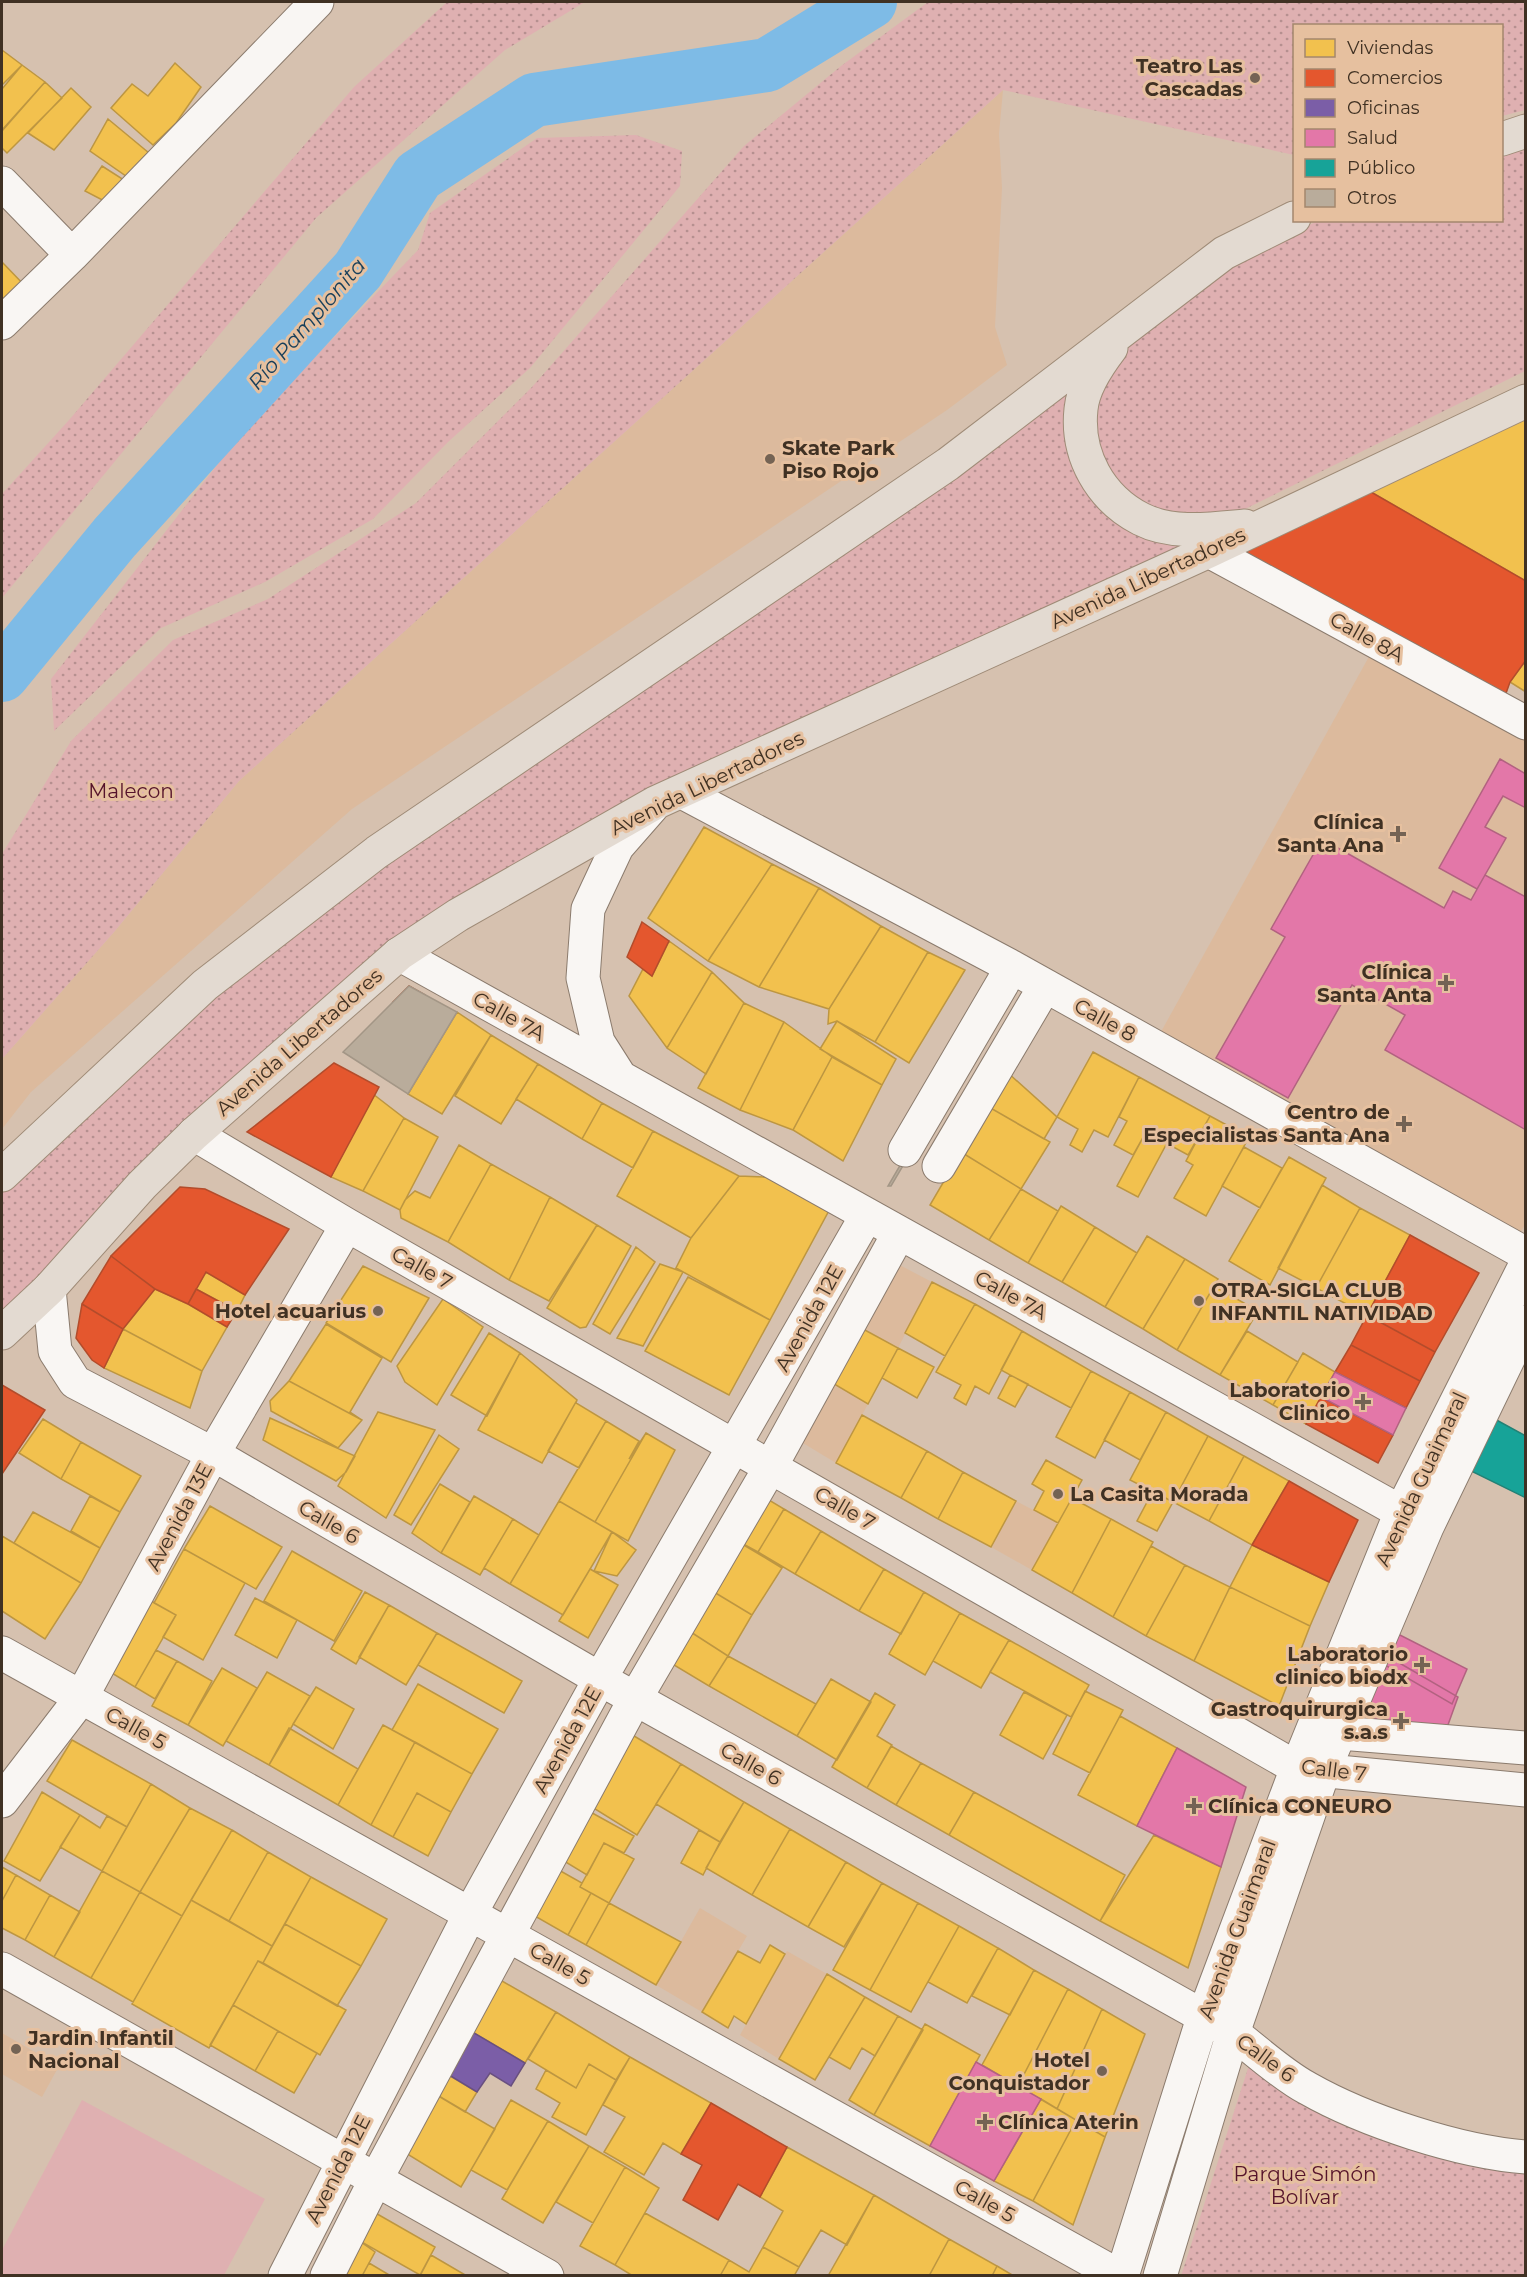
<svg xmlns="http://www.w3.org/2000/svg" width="1527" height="2277" viewBox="0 0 1527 2277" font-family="Montserrat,sans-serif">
<defs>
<pattern id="grass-dots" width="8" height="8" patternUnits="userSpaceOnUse" patternTransform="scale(1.5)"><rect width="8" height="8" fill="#dfb0b1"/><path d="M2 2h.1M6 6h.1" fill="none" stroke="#b69090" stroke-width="1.8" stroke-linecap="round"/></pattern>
</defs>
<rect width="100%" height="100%" fill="#d6c1af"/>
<path fill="#dcba9d" d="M1003,90l-4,44 3,54 -7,139 12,38 -60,45 -595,399 -321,283 -29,37v-70l112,-127 125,-151z
M1371,653l154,86 1,484 -9,15 -360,-199z
M890,1260l42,22 -34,66 -43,-23z
M824,1378l44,26 -32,59 -43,-26z
M1016,1501l42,22 -26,47 -41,-23z
M700,1908l47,28 -45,76 -46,-27z
M787,1951l40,23 -48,85 -39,-24z
M2,2033l57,33 -17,31 -40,-23z"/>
<path fill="url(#grass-dots)" d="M447,2h138l-80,48 -189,168 -314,380v-104l67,-74 285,-333z
M928,2h597v108l-23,6v-90h-208v129l-291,-65 -764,691 -125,151 -112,127v-205l69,-113 102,-101 95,-41 148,-96 116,-116 212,-241 97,-80z
M636,135l46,16 -2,35 -150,182 -82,74 -75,77 -108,63 -104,46 -107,103 -3,-52 191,-246 176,-183 12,-37 107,-75z
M1525,146v225l-280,138 -74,12 -36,-20 -29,-27 -15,-31 8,-54 20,-38 123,-96 76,-34 184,-1v-66z
M1082,375l1,98 106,71 -792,404 -395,375v-139l206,-192 161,-126z
M1251,2059l155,75 119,8v133l-344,1z"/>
<path fill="#dfb0b1" d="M82,2100l183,99 -41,76h-222v-25z"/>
<path fill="#f2c14e" stroke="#bd9641" stroke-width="1.5" d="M2,50l20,15 -20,20z
M175,63l26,24 -25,36 -23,22 -42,-37 21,-24 16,12z
M22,65l23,17 -43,48v-41z
M45,82l17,16 -55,55 -5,-5v-17z
M71,88l20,19 -37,43 -26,-17z
M108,119l41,34 -23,23 -36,-25z
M102,166l22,14 -14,24 -25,-13z
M2,262l25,26 -25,25z
M1515,414l11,8v159l-162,-93z
M1526,660v32l-16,-10z
M704,827l68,37 -64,97 -60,-43z
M772,864l47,24 -60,99 -51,-26z
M819,888l62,38 -52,83 -70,-22z
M881,926l47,26 -53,90 -38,-21 -9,3 1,-15z
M669,941l43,31 -45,76 -38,-52 14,-27 9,7z
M928,952l37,18 -56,93 -34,-21z
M712,972l32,31 -38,71 -39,-26z
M744,1003l40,19 -44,88 -42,-22z
M457,1012l34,23 -49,79 -34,-20z
M837,1021l59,38 -14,26 -62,-36z
M784,1022l48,35 -39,73 -53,-20z
M491,1035l47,29 -37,60 -46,-28z
M1093,1052l46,25 -31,60 -14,-7 -12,22 -12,-7 8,-16 -21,-12z
M832,1057l50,28 -39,76 -50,-31z
M538,1064l64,39 -20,36 -66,-40z
M1007,1072l50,45 -13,22 -57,-33z
M1139,1077l71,39 -22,39 -42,-23 -13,23 -19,-10 13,-24 -8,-4z
M373,1094l31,24 -41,73 -32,-14z
M602,1103l51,28 -20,37 -51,-29z
M987,1106l63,36 -29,47 -60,-37z
M1210,1116l39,21 -43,79 -32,-18 19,-33 -7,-4z
M404,1118l34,19 -38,73 -37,-19z
M653,1131l86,45 -48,62 -74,-42z
M1146,1132l21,11 -29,54 -21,-11z
M459,1145l32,19 -43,78 -47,-24 -1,-8 5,-10 10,-9 15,7z
M1244,1147l38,21 -22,40 -38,-22z
M961,1152l60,37 -32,51 -59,-35z
M1289,1157l37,21 -56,107 -41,-24z
M491,1164l59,33 -41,83 -61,-38z
M739,1176l47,2 46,27 -62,115 -94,-52 15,-30z
M1322,1185l38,23 -44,80 -38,-20z
M1021,1189l37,22 -30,52 -39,-23z
M550,1197l47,28 -48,76 -40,-21z
M1061,1206l34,21 -33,55 -34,-19z
M1360,1208l50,27 -43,80 -51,-27z
M597,1225l34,21 -45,81 -6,1 -33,-20z
M1095,1227l42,26 -32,54 -43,-25z
M1147,1236l38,23 -42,70 -38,-22z
M636,1247l19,15 -45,72 -17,-10z
M1185,1259l33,20 -41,71 -34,-21z
M660,1264l23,8 -40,74 -26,-8z
M363,1266l66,32 -38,64 -65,-39z
M206,1272l39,23 -8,16 -41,-22z
M688,1277l82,43 -41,75 -84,-44z
M932,1282l43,22 -30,52 -40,-23z
M1214,1286l44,25 -38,64 -43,-25z
M155,1289l33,15 39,23 -25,44 -79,-42z
M443,1299l40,28 -46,78 -32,-23 -8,-16z
M975,1304l47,27 -33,63 -14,-8 -9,19 -12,-7 7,-13 -25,-13z
M852,1323l46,25 -30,56 -44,-26z
M326,1324l56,34 -32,54 12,8 -73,-39z
M123,1329l79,42 -12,37 -86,-40z
M1022,1331l69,40 -20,37 -70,-38z
M1247,1331l51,31 -25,43 -53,-30z
M489,1333l31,20 -33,63 -36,-21z
M898,1348l36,19 -17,31 -35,-20z
M520,1353l57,47 -35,63 -64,-33z
M1303,1353l32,19 -29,52 -33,-19z
M1091,1371l39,21 -35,66 -39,-21z
M1010,1375l18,9 -13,23 -17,-9z
M289,1381l73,39 -24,28 -67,-37 -1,-10z
M1130,1392l36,20 -26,48 -36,-20z
M577,1400l-1,3 30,18 -27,47 -31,-17z
M378,1412l57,18 -49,88 -48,-32z
M1166,1412l42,24 -35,66 -43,-22z
M862,1415l65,36 -26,47 -65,-35z
M270,1418l85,38 -9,16 -10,9 -73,-41z
M43,1419l38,23 -20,37 -42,-26z
M606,1421l33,20 -10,18 17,-26 -51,89 -36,-21z
M646,1433l29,17 -47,91 -33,-19z
M439,1435l20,14 -48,76 -17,-10z
M1208,1436l36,20 -35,65 -36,-19z
M81,1442l60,34 -21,36 -59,-33z
M927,1451l36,21 -25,47 -37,-21z
M1244,1456l45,25 -37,64 -43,-24z
M1046,1460l36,20 -24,43 -24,-13 10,-19 -12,-7z
M963,1472l53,29 -25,46 -53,-28z
M440,1484l30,18 -29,51 -29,-20z
M440,1484l30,18 -29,51 -29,-20z
M1153,1491l20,11 -16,29 -20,-10z
M759,1494l25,15 -26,43 -26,-14z
M90,1496l30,16 -20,36 -29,-17z
M474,1496l39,23 -33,56 -39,-22z
M1072,1498l39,21 -39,74 -40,-23z
M559,1501l53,31 -49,83 -53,-31z
M210,1506l72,41 -26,42 -72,-40z
M784,1509l37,22 -26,43 -37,-22z
M33,1512l67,36 -19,35 -67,-40z
M513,1519l26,16 -29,49 -26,-16z
M1111,1519l42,23 -40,75 -41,-24z
M821,1531l63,38 -25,42 -64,-37z
M612,1532l24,18 -19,26 -23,-5z
M2,1536l79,47 -36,56 -43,-28z
M732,1538l50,30 -30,47 -48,-29z
M1252,1545l77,37 -19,44 -80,-39z
M1151,1546l34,19 -39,71 -33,-19z
M184,1549l61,34 -42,77 -40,-23 13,-22 -22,-12z
M292,1551l70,40 -28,50 -70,-40z
M1185,1565l45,22 -36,74 -48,-25z
M590,1569l28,16 -30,53 -29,-17z
M884,1569l40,23 -23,42 -42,-23z
M704,1586l48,29 -24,41 -45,-29z
M1230,1587l80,39 -31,80 -85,-45z
M365,1592l24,13 -33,59 -25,-15z
M924,1592l36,21 -35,62 -36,-21z
M144,1597l32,18 -41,72 -30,-18z
M255,1598l42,22 -20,38 -42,-23z
M389,1605l48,28 -31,52 -47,-28z
M960,1613l49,27 -28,48 -48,-27z
M683,1627l45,29 -19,30 -45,-27z
M437,1633l85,48 -18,32 -86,-48z
M1009,1640l80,45 -18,32 -81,-45z
M156,1650l21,11 -22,38 -20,-12z
M728,1656l88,48 -19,32 -88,-50z
M177,1661l35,20 -24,44 -36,-19z
M222,1668l35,20 -34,58 -35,-21z
M267,1672l43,24 -41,69 -43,-24z
M831,1679l40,23 -34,58 -40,-24z
M418,1684l80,45 -26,45 -80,-44z
M316,1687l38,22 -21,40 -40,-25z
M1085,1691l38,19 -33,63 -37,-19z
M1024,1692l43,23 -24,44 -43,-24z
M875,1693l20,12 -18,31 15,9 -25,43 -35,-21z
M1120,1716l57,32 -40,78 -59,-31z
M383,1725l32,17 -44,83 -33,-20z
M289,1728l69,41 -20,36 -69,-40z
M624,1730l57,34 -44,71 -50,-31z
M72,1740l79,44 -24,43 -80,-46z
M415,1742l57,32 -21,38 -34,-19 -24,44 -22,-12z
M891,1746l30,17 -25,42 -29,-17z
M921,1763l53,29 -25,43 -53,-30z
M681,1764l63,38 -24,40 -64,-38z
M151,1784l39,24 -50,84 -38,-21z
M42,1792l38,23 -40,66 -36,-20z
M974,1792l151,83 -25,46 -151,-86z
M417,1793l34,19 -23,44 -35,-19z
M744,1802l46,27 -38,66 -46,-27z
M190,1808l42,22 -50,86 -42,-24z
M585,1809l49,27 -10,17 -20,-10 -17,32 -28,-17z
M80,1815l20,13 7,-12 20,11 -25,44 -42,-24z
M790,1829l56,33 -38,65 -56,-32z
M232,1830l36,22 -39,69 -38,-21z
M699,1830l21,12 -17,33 -22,-12z
M1154,1835l67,32 -33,101 -88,-47z
M604,1843l30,16 -25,44 -29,-16z
M268,1852l43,25 -39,69 -43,-25z
M846,1862l36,21 -38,64 -36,-20z
M2,1867l14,8 -14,26z
M557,1869l25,14 -2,4 11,6 -23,42 -35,-20z
M102,1871l38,21 -49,86 -37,-21z
M16,1875l34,20 -25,45 -23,-12v-27z
M311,1877l76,42 -26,47 -76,-42z
M882,1883l36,20 -48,87 -37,-20z
M140,1892l42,24 -49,86 -42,-24z
M591,1893l18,10 -23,42 -18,-10z
M50,1895l30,17 -26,45 -29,-17z
M191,1900l81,46 -9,17 -5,-2 -49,87 -77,-44z
M609,1903l72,39 -25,43 -70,-40z
M918,1903l41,23 -48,86 -41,-22z
M285,1924l76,42 -24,40 -74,-43z
M959,1926l39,22 -31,55 -39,-21z
M770,1945l15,9 -39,70 -12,-8 -6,12 -26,-16 36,-61 22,12z
M998,1948l36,22 -24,45 -38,-19z
M258,1961l88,49 -26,45 -87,-50z
M1034,1970l34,19 -50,97 -36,-21z
M827,1974l38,23 -50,83 -36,-21z
M495,1977l61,35 -31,51 -56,-33z
M1068,1989l34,20 -45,100 -39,-23z
M865,1997l33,19 -23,40 -13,-8 -12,21 -21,-12z
M233,2005l45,26 -23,40 -45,-26z
M1102,2009l43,25 -40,103 -48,-28z
M556,2012l74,45 -14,23 -27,-16 -13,24 -48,-29z
M898,2016l25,14 -49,85 -25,-15z
M925,2024l55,31 -50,91 -56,-31z
M278,2031l39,22 -23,40 -39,-22z
M630,2057l81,46 -30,51 -18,-11 -19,32 -40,-23 21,-35 -22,-12z
M589,2064l27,16 -30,55 -34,-18 8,-14 -24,-14 10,-19 30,18z
M447,2074l30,18 -12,20 -30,-18z
M432,2092l63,37 -34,58 -57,-35z
M1041,2099l35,21 -43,81 -39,-20z
M511,2100l37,21 -41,69 -36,-20z
M1076,2120l29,17 -32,88 -40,-24z
M548,2121l41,25 -46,77 -41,-24z
M589,2146l36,21 -32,56 -37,-21z
M787,2147l87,48 -27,50 -26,-15 -22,37 -36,-20 20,-36 -23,-14z
M625,2167l34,21 -44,77 -35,-19z
M874,2195l75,44 -20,37h-101z
M372,2211l63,36 -15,28 -62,-35z
M645,2213l84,47 -9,16h-87l-18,-11z
M949,2239l48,27 -5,10h-63z
M358,2240l17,12 -13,24h-24z
M763,2247l36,20 -5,9h-74l9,-16 20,12z
M431,2255l36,21h-47z
M369,2263l22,13h-29z
M997,2266l17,10h-22z"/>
<path fill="#e4572e" stroke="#b34c2b" stroke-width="1.5" d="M1364,488l162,93v79l-16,22 -6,17 -270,-147z
M642,922l27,19 -17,35 -25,-19z
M409,986l16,9 -13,17 -19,-10z
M388,1008l15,8 -15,15 -16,-6z
M334,1063l45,24 -48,90 -84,-45z
M180,1187l25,2 84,40 -44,66 -39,-23 -18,32 -33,-15 -44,-33z
M1410,1235l69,38 -44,79 -68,-37z
M111,1256l44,33 -32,40 -41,-25z
M196,1289l41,22 -10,16 -39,-23z
M82,1304l41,25 -19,39 -12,-8 -16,-22z
M1367,1315l68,37 -15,29 -69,-36z
M1351,1345l69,36 -14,27 -71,-36z
M2,1385l43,25 -43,64z
M1321,1397l72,38 -15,28 -72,-39z
M1289,1481l69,39 -29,62 -77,-37z
M711,2103l76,44 -27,50 -22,-13 -20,36 -35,-20 19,-35 -21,-11z"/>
<path fill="#7b5ea7" stroke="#69507f" stroke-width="1.5" d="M469,2030l56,33 -14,23 -21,-13 -13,19 -33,-20z"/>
<path fill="#e377a8" stroke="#b26280" stroke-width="1.5" d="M1500,759l26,15v34l-23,-12 -18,31 21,11 -29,51 -38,-21z
M1322,839l122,69 9,-17 18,9 14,-25 41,22v233l-141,-80 20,-35 -53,-30 -64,113 -72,-40 69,-121 -14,-8z
M1335,1372l71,36 -13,27 -72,-38z
M1392,1631l75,38 -15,35 -74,-43z
M1384,1654l74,43 -18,50 -98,-3z
M1177,1748l69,39 -25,80 -84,-41z
M976,2062l65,37 -47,82 -64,-35z"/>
<path fill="#17a398" stroke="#238175" stroke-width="1.5" d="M1491,1417l35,19v62l-59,-29z"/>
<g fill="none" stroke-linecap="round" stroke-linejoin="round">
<path stroke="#7ebbe6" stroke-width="54" d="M2,675l113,-138 243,-267 60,-94 116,-76 233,-35 103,-63"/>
</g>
<path fill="#b9ac9b" stroke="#a39686" stroke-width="1.5" d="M409,986l48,26 -49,82 -65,-42z
M933,1109l3,1 -45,76h-3z"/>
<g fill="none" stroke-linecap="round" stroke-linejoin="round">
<g stroke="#8b7b6d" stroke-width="35">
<path id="street" d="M2,183l70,72
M2,323l70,-68 245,-253
M1209,551l317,172
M682,792l330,175 514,287
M399,954l1002,558
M619,1075l-21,-33 -15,-64 5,-69 29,-62 35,-40
M194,1134l153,91 950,543 229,22
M905,1150l107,-183
M939,1166l106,-180
M49,1289l6,62 20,31 138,72 387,225 633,354c24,18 48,41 74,55 58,33 152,64 219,69
M2,1653l1117,623
M1340,1733l186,15
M2,1801l79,-103 132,-244 134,-229
M2,1969l545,307
M285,2276l185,-362 130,-235 267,-464
M327,2276l48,-95 260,-482 136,-233 128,-233"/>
</g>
<g stroke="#8b7b6d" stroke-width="35">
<path id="secondary" d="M1122,2276l81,-258 94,-250 104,-256 125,-248
M1160,2276l73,-243 91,-263 103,-243 99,-205"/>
</g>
<g stroke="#9f8b77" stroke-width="35">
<path id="primary" d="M1502,139l24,-8
M1111,348c-13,17 -28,39 -30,61 -5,46 19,89 60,110 31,16 71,10 104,7
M2,1175l203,-190 172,-133 571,-388 276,-211 70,-35
M2,1333l47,-44 93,-104 52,-51 205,-180 59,-39 197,-112 554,-252 317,-150"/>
</g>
<use href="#street" stroke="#f9f6f3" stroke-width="33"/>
<use href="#secondary" stroke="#f9f6f3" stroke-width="33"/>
<use href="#primary" stroke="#e3dad1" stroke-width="33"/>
</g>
<g fill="#746354" stroke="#e6c09f" stroke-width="2">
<circle cx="1255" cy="78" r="6"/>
<circle cx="770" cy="459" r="6"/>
<path d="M1395 825h6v6h6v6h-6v6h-6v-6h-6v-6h6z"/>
<path d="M1443 974h6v6h6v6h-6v6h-6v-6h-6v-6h6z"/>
<path d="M1401 1115h6v6h6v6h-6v6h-6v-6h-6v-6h6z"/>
<circle cx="1199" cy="1301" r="6"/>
<circle cx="378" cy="1311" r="6"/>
<path d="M1360 1393h6v6h6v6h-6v6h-6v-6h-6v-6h6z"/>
<circle cx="1058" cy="1494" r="6"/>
<path d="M1419 1656h6v6h6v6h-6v6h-6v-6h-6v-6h6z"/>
<path d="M1398 1712h6v6h6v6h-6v6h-6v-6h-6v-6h6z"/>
<path d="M1191 1797h6v6h6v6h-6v6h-6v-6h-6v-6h6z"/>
<circle cx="16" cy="2049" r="6"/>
<circle cx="1102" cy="2071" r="6"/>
<path d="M982 2113h6v6h6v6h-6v6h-6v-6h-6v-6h6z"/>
</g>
<g text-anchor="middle" stroke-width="6" stroke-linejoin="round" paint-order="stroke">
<g font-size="20" font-weight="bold" fill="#403123" stroke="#e6c09f" text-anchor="end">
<text x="1243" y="73">Teatro Las<tspan x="1243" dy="23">Cascadas</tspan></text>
<text x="782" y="455" text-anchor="start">Skate Park<tspan x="782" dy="23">Piso Rojo</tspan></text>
<text x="1384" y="829">Clínica<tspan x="1384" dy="23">Santa Ana</tspan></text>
<text x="1432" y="979">Clínica<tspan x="1432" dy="23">Santa Anta</tspan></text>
<text x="1390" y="1119">Centro de<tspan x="1390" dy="23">Especialistas Santa Ana</tspan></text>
<text x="1211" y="1297" text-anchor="start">OTRA-SIGLA CLUB<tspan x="1211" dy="23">INFANTIL NATIVIDAD</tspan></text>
<text x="366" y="1318">Hotel acuarius</text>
<text x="1350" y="1397">Laboratorio<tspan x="1350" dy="23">Clinico</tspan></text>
<text x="1070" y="1501" text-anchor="start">La Casita Morada</text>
<text x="1408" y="1661">Laboratorio<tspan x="1408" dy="23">clinico biodx</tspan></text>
<text x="1388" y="1716">Gastroquirurgica<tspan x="1388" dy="23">s.a.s</tspan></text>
<text x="1208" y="1813" text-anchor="start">Clínica CONEURO</text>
<text x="28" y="2045" text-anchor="start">Jardin Infantil<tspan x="28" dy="23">Nacional</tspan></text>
<text x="1090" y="2067">Hotel<tspan x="1090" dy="23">Conquistador</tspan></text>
<text x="998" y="2129" text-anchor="start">Clínica Aterin</text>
</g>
<g font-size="20" fill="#403123" stroke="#e6c09f">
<text transform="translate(1148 578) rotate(-25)" y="7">Avenida Libertadores</text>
<text transform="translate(1367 637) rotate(29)" y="7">Calle 8A</text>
<text transform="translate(707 783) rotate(-26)" y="7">Avenida Libertadores</text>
<text transform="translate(509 1016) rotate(29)" y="7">Calle 7A</text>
<text transform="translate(1105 1020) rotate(29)" y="7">Calle 8</text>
<text transform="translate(299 1042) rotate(-41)" y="7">Avenida Libertadores</text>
<text transform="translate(422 1268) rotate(29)" y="7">Calle 7</text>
<text transform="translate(1011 1295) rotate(29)" y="7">Calle 7A</text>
<text transform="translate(809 1318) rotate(-61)" y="7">Avenida 12E</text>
<text transform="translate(1421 1479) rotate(-65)" y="7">Avenida Guaimaral</text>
<text transform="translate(845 1508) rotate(30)" y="7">Calle 7</text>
<text transform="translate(179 1517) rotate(-62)" y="7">Avenida 13E</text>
<text transform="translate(329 1522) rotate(30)" y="7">Calle 6</text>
<text transform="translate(136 1728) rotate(29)" y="7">Calle 5</text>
<text transform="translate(567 1740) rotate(-61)" y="7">Avenida 12E</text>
<text transform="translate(751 1764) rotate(29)" y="7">Calle 6</text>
<text transform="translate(1334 1770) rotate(7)" y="7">Calle 7</text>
<text transform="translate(1237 1929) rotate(-70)" y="7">Avenida Guaimaral</text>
<text transform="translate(560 1964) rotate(29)" y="7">Calle 5</text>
<text transform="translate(1266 2058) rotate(36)" y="7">Calle 6</text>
<text transform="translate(338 2169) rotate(-63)" y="7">Avenida 12E</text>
<text transform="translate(985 2201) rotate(29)" y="7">Calle 5</text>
</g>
<g font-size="20" fill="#55132b" stroke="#e6c09f">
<text x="131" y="798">Malecon</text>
<text x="1305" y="2181">Parque Simón<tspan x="1305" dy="23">Bolívar</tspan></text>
</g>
<g font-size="21" font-style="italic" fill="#173f5b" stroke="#e6c09f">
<text transform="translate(307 324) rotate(-49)" y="7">Río Pamplonita</text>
</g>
</g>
<rect width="1527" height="2277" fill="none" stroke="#403123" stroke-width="6"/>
<rect x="1293" y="24" width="210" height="198" fill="#e6c09f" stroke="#a4876d" stroke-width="1.5"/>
<rect x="1305" y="39" width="30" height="18" fill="#f2c14e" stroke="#a4876d" stroke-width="1.5"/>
<text x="1347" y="54" font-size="18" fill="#403123">Viviendas</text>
<rect x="1305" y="69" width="30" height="18" fill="#e4572e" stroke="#a4876d" stroke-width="1.5"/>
<text x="1347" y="84" font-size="18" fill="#403123">Comercios</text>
<rect x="1305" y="99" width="30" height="18" fill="#7b5ea7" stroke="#a4876d" stroke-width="1.5"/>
<text x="1347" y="114" font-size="18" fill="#403123">Oficinas</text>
<rect x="1305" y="129" width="30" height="18" fill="#e377a8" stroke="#a4876d" stroke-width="1.5"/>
<text x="1347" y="144" font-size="18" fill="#403123">Salud</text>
<rect x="1305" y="159" width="30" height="18" fill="#17a398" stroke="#a4876d" stroke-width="1.5"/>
<text x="1347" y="174" font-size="18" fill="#403123">Público</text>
<rect x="1305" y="189" width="30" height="18" fill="#b9ac9b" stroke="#a4876d" stroke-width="1.5"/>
<text x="1347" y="204" font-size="18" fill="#403123">Otros</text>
</svg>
